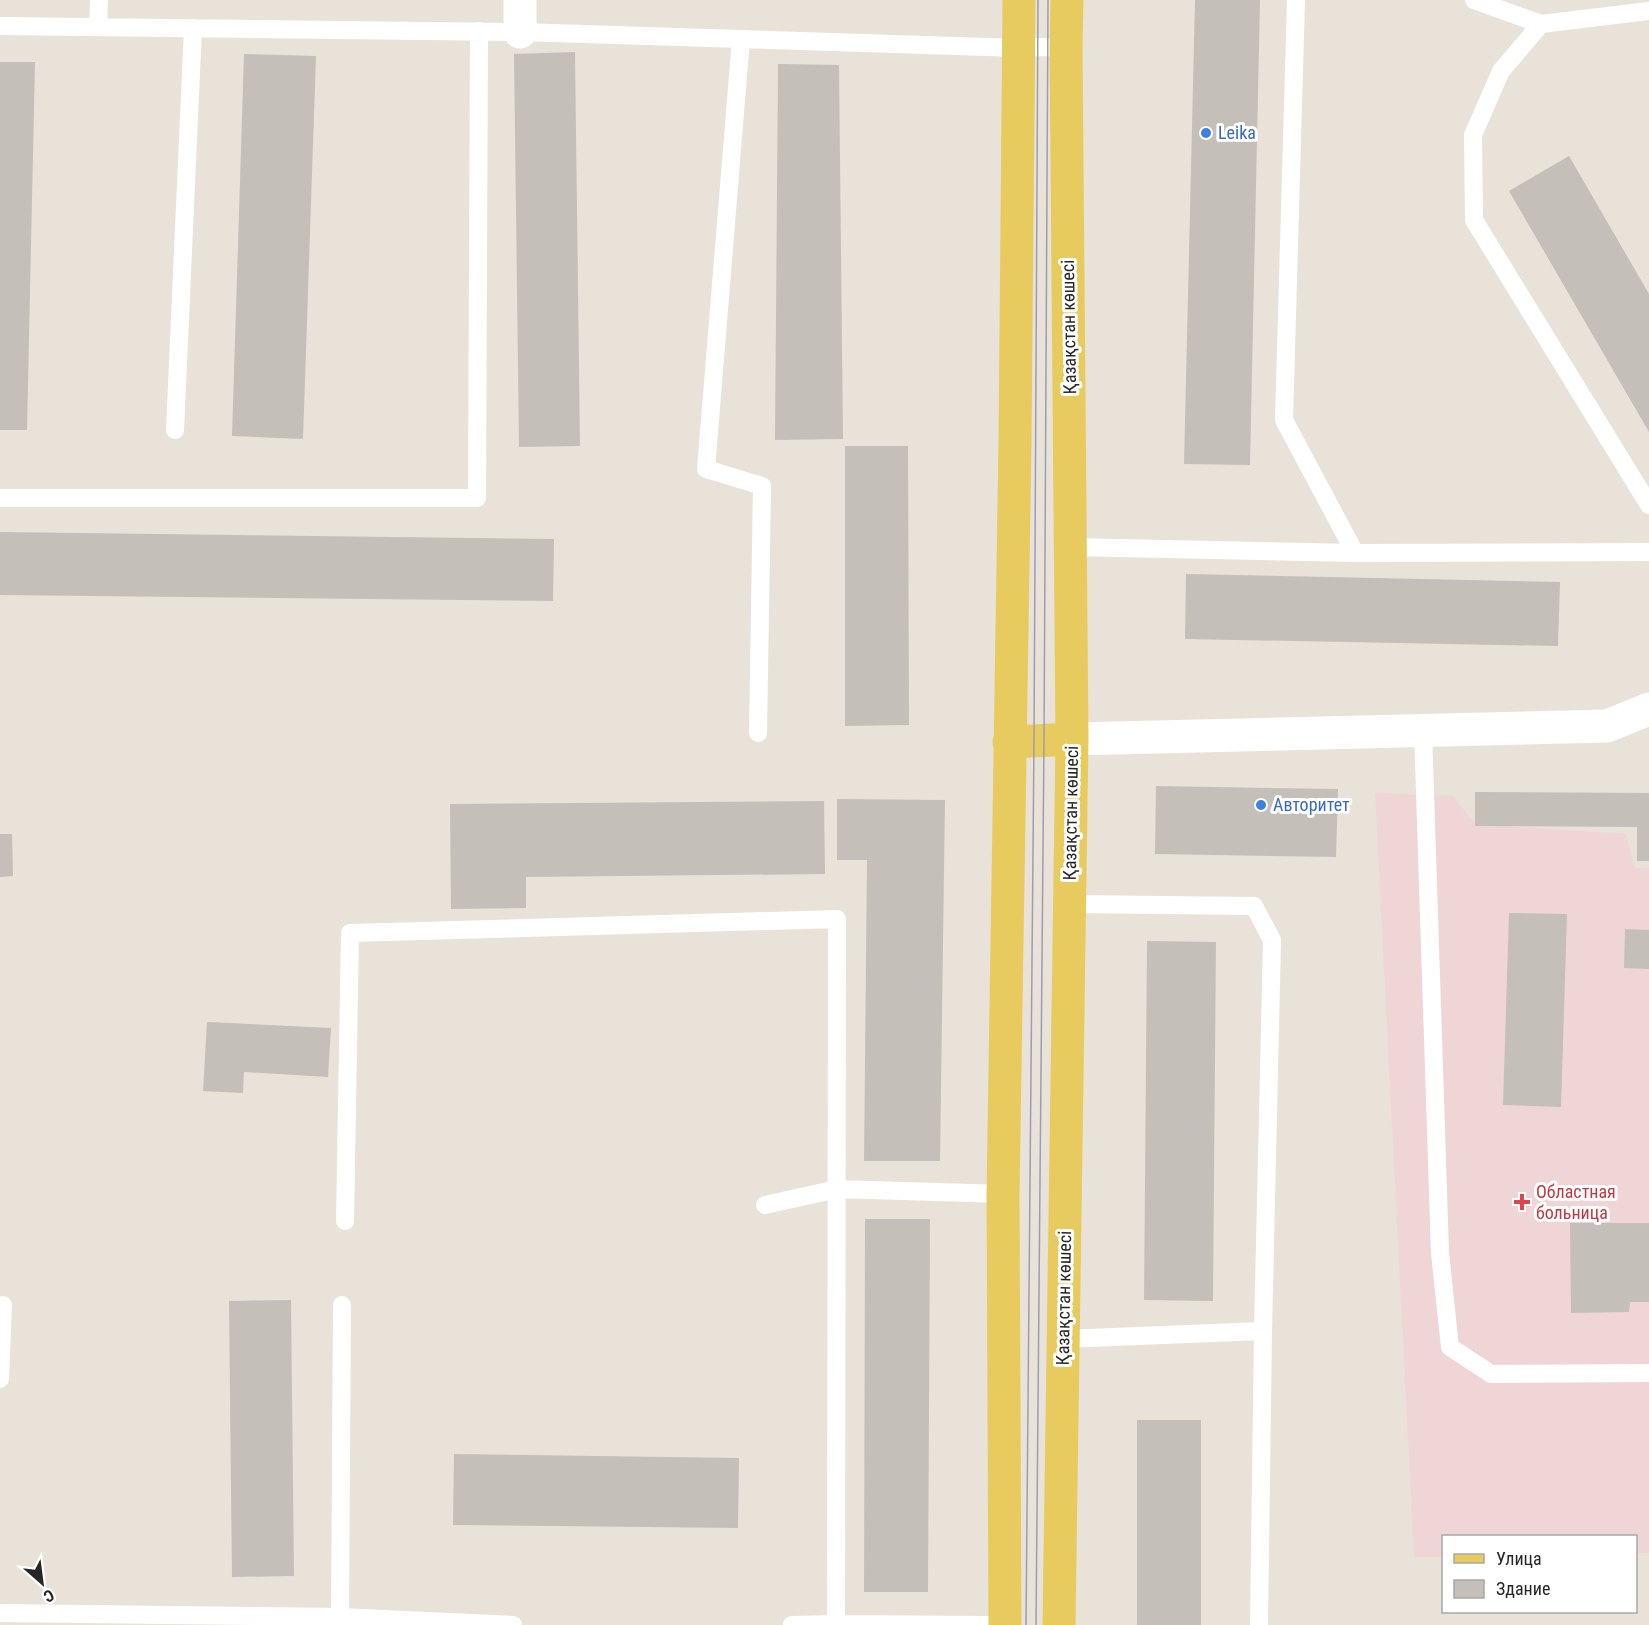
<svg xmlns="http://www.w3.org/2000/svg" width="1649" height="1625" viewBox="0 0 1649 1625" font-family="'Roboto Condensed',sans-serif">
<rect width="100%" height="100%" fill="#e9e2d8"/>
<path fill="#f0d5d6" d="M1375,793l78,3 22,28 151,10 9,34h14v685h-13v-17h-192l-1,21h-29z"/>
<path fill="#c4bfb8" d="M1195,0h65l-10,465 -66,-1z
M575,52l5,394 -61,1 -5,-393z
M244,54l72,2 -13,383 -71,-3z
M0,62h35l-8,368h-27z
M778,64l61,1 4,374 -68,1z
M1569,156l80,138v138l-140,-241z
M845,446h63l1,279 -64,1z
M0,532l554,7 -1,62 -553,-6z
M1186,574l374,8 -2,64 -373,-7z
M1156,786l182,3 -2,68 -181,-3z
M1475,792l174,1v68h-12v-34l-162,-1z
M837,799l108,1 -5,361h-76l3,-301h-30z
M824,801l1,73 -299,3v31l-75,1 -1,-105z
M0,834h12l1,42 -13,1z
M1509,913l58,1 -6,193 -58,-2z
M1625,929l24,1v39l-25,-1z
M1147,941l69,1 -3,359 -69,-1z
M207,1022l124,6 -3,49 -84,-5 -1,21 -40,-2z
M865,1219h65l-2,373h-64z
M1570,1223h79v79h-19l-1,10 -58,1z
M291,1300l3,276 -62,1 -3,-276z
M1137,1420h64v205h-64z
M454,1454l285,4 -1,70 -285,-3z"/>
<g fill="none" stroke-linecap="round" stroke-linejoin="round">
<path stroke="#fff" stroke-width="18" d="M1296,0l-12,420 71,133
M1474,0l67,24 108,-13
M1541,24l-40,47 -28,64 1,85 175,285
M0,26l520,6 498,16 19,-1 29,1
M98,27l1,-27
M741,39l-35,430 56,17 -4,247
M175,430l18,-402
M0,498h477l2,-467
M1071,547l284,6 294,-1
M1423,731l17,522 10,94 41,27 158,-1
M1070,904l184,2 18,34 -9,391 -4,294
M765,1205l72,-16 166,5
M345,1221l5,-288 487,-14 -1,706
M1063,1339l200,-8
M0,1379l3,-74
M0,1613l340,4 173,8
M340,1617l2,-312
M792,1625l44,-1 153,1"/>
<path stroke="#fff" stroke-width="33" d="M520,0v32"/>
<path stroke="#fff" stroke-width="33" d="M1072,739l535,-13 42,-17"/>
<path stroke="#e8cb5e" stroke-width="33" d="M1009,742l63,-3
M1005,1625l-2,-431 12,-752 4,-442
M1059,1625l13,-886 -6,-691 1,-48"/>
<path stroke="#9c9eb0" stroke-width="1.5" d="M1026,1625l8,-884 4,-741
M1036,1625l8,-885 4,-740"/>
</g>
<g fill="#3f7fe0" stroke="#fff" stroke-width="2">
<circle cx="1206" cy="133" r="6"/>
<circle cx="1261" cy="805" r="6"/>
</g>
<path fill="#e0444e" stroke="#fff" stroke-width="2" d="M1519 1193h6v6h6v6h-6v6h-6v-6h-6v-6h6z"/>
<g text-anchor="middle" stroke-width="6" stroke-linejoin="round" paint-order="stroke">
<g font-size="18" fill="#366cbe" stroke="#fff" text-anchor="start">
<text x="1218" y="139">Leika</text>
<text x="1273" y="811">Авторитет</text>
</g>
<g font-size="18" fill="#262626" stroke="#fff">
<text transform="translate(1069 327) rotate(-91)" y="6">Қазақстан көшесі</text>
<text transform="translate(1071 813) rotate(-89)" y="6">Қазақстан көшесі</text>
<text transform="translate(1064 1298) rotate(-89)" y="6">Қазақстан көшесі</text>
</g>
<g font-size="18" fill="#be3a42" stroke="#fff" text-anchor="start">
<text x="1536" y="1198">Областная<tspan x="1536" dy="21">больница</tspan></text>
</g>
</g>
<rect x="1442" y="1535" width="195" height="78" fill="#ffffff" stroke="#a8a8a8" stroke-width="1.5"/>
<rect x="1454" y="1554" width="30" height="9" fill="#e8cb5e" stroke="#a8a8a8" stroke-width="1.5"/>
<text x="1496" y="1565" font-size="18" fill="#262626">Улица</text>
<rect x="1454" y="1580" width="30" height="18" fill="#c4bfb8" stroke="#a8a8a8" stroke-width="1.5"/>
<text x="1496" y="1595" font-size="18" fill="#262626">Здание</text>
<g transform="translate(42 1583) rotate(152)" stroke="#ffffff" stroke-width="4.5" paint-order="stroke">
<path d="M0-4.5L10 22L0 15L-10 22Z" fill="#262626"/>
<text y="-9" font-size="16" font-weight="bold" text-anchor="middle" fill="#262626">С</text>
</g>
</svg>
